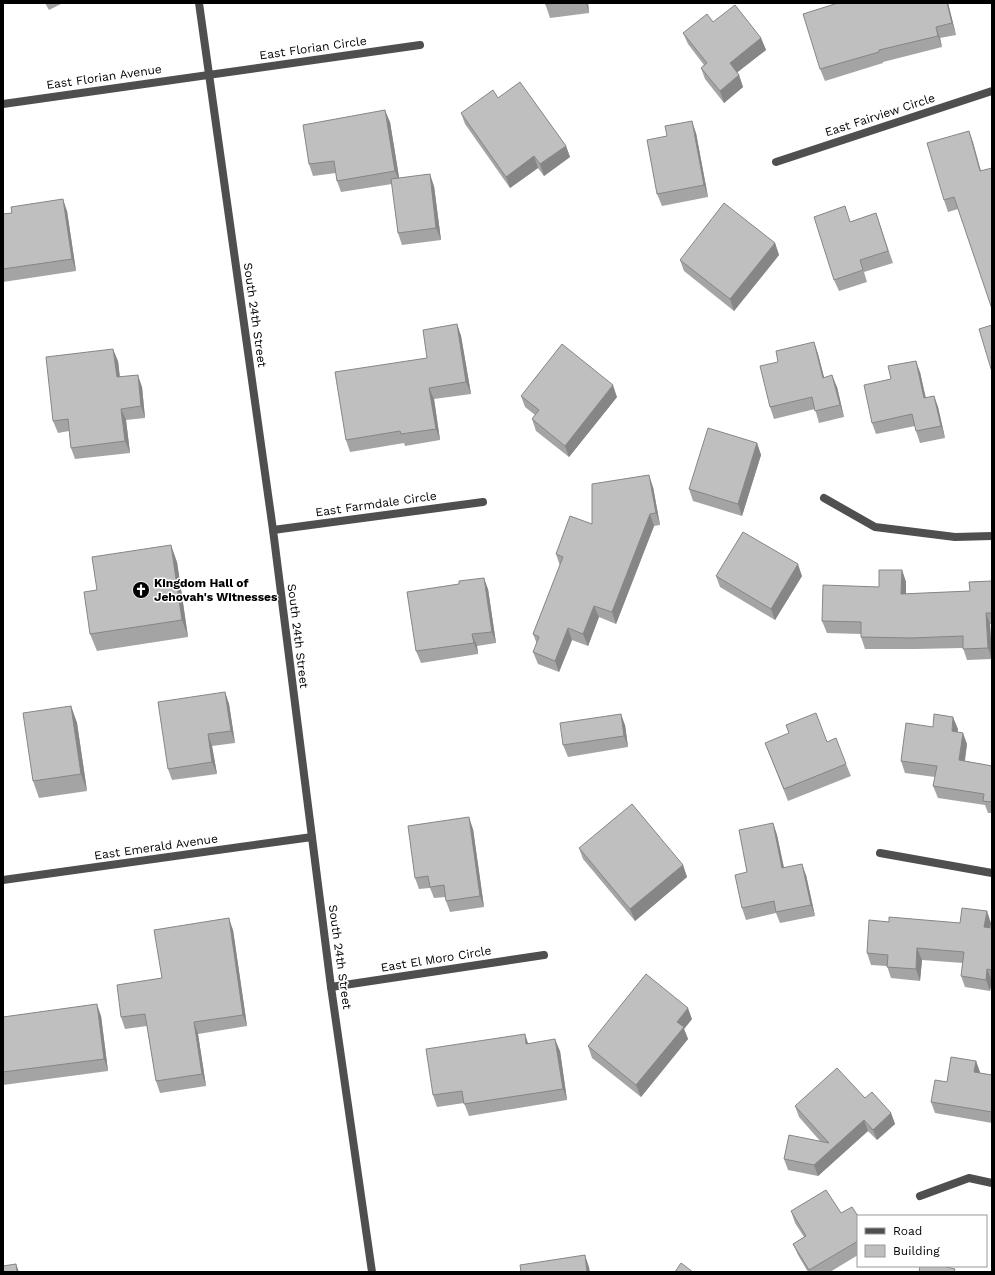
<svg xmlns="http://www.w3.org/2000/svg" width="995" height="1275" viewBox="0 0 995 1275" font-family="'Work Sans',sans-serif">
<rect width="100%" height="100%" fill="#fff"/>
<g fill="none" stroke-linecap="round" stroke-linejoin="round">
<path stroke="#4f4f4f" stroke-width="8" d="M3,104l417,-59
M776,162l216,-71
M824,498l51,29 80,10 37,-1
M273,530l210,-28
M880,853l112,20
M3,880l309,-43
M331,987l213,-32
M920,1196l49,-18 23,5"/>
<path stroke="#4f4f4f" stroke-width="8" d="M199,3l74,527 58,457 41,285"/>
</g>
<path fill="#a4a4a4" d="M45,3h18l-14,7z
M545,3h43l1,10 -39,5z
M838,3h110l8,32 -16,3 2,9 -59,15v1l-58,18 -5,-12z
M713,22l48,16 5,12 -29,22 2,3 4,12 -19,16 -19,-24 -4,-11 3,-3 -16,-21 -5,-11z
M461,113l105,33 4,11 -26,19 -6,-8 -28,20 -45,-64z
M390,122l9,56 35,8 7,54 -39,5 -4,-12 -6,-49 -51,8 -4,-11 -1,-8 -23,3 -4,-12z
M696,133l12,64 -46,9 -5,-12z
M973,142l-15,67 -10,3 -4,-12z
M67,211l9,60 -73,11v-68z
M876,213l17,50 -29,9 3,10 -28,9 -5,-11 16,-58z
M775,243l4,12 -45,56 -50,-40 -4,-11z
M457,324l4,12 10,58 -37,5 6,41 -35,6 -1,-3 -54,9 -4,-12 81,-82z
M814,342l4,12 6,23 13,10 7,30 -25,6 -4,-14 -41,10 -4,-12 8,-45z
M118,361l2,16 22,10 3,31 -19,2 4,33 -55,6 -4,-11 -2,-17 -11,2 -5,-12z
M920,372l6,26 8,-2 4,11 7,31 -25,5 -4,-12 -1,-5 -39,8 -4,-11 19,-44z
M521,396l96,1 -48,60 -33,-26 -4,-12 3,-4 -10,-8z
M757,443l4,12 -19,61 -49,-15 -4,-12z
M653,487l7,38 -6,1 -38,98 -17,-7 -11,29 -16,-6 -13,32 -21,-8 -5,-12 4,-8 -4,-10 27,-68 -4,-12 36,-30z
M177,562l11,75 -91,14 -7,-17 7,-44z
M902,570l4,12v12l64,-3 22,-10v43h-2l2,35 -25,1 -4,-12 -48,1h-50l-4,-12v-3l-34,-1 -5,-12 57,-34z
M716,576h86l-27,44 -55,-33z
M459,584l29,5 8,54 -19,3 1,8 -57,9 -5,-12z
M225,692l4,12 6,39 -23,3 5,28 -45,6 -4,-11z
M71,706l6,17 10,68 -48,7 -6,-17z
M625,725l3,22 -60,10 -5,-12z
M933,727l25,2 -1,3 10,12 -2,17 27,5v47h-4l-3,-8 -47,-7 -5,-12 2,-9 -30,-4 -4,-12z
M827,742l19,22 5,12 -63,25 -23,-58z
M773,823l4,12 7,32 22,8 9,41 -35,7 -4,-10 -30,7 -4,-12 5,-36z
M473,829l11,78 -34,5 -4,-11v-4l-12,1 -4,-10 -11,1 -4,-11z
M579,848l104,17 4,12 -52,44 -52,-62z
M889,922l71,1h31l-1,5h2v53l-2,10 -25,-4 -4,-11 2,-13 -41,-3 -2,21 -29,-3 -4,-12 -16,-1 -4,-12z
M233,930l14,96 -49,8 8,52 -46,7 -4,-12 -9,-55 -22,3 -4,-12 41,-39z
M101,1016l7,55 -105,14v-68z
M692,1019l-8,10 4,10 -47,58 -49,-39 -4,-12z
M528,1043l32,8 7,49 -98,16 -5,-13 -27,4 -4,-12z
M976,1061l4,12 12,2v48l-57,-10 -4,-11 16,-20z
M865,1098l26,15 4,11 -18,16 -9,-9 -50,45 -30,-6 -4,-11 37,-17 -22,-25 -4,-11z
M791,1211l50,2 17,3v39l-28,17h-22l-10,-17 -5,-11 11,-7 -9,-14z"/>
<path fill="#868686" d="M586,3h2l1,10z
M947,3h1l8,32 -4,-12z
M936,27l4,11 2,9 -4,-11z
M761,38l5,12 -32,25 -4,-12z
M739,75l4,12 -19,16 -4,-12z
M385,110l5,12 10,61 -5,-12z
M692,121l4,12 12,64 -4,-12z
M969,131l4,11 11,40 -4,-11z
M566,146l4,11 -26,19 -4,-12z
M534,156l4,12 -28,20 -4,-11z
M430,174l4,12 7,54 -5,-12z
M63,199l4,12 9,60 -4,-12z
M775,243l4,12 -45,56 -4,-12z
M457,324l4,12 10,58 -5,-12z
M814,342l4,12 9,35 -4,-11z
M113,349l5,12 3,28 -4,-12z
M916,361l4,11 8,38 -4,-12z
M138,375l4,12 3,31 -4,-12z
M832,375l5,12 7,30 -4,-12z
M613,385l4,12 -48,60 -4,-11z
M429,388l5,11 6,41 -4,-11z
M934,396l4,11 7,31 -4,-12z
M121,409l5,11 4,33 -5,-12z
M757,443l4,12 -19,61 -4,-12z
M649,475l4,12 7,38 -4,-12z
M650,514l4,12 -38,98 -4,-12z
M171,545l6,17 11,75 -6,-17z
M798,564l4,12 -27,44 -4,-11z
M902,570l4,12v24l-5,-12z
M484,578l4,11 8,54 -4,-11z
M594,606l5,11 -11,29 -5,-12z
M986,613l4,11 2,35 -4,-11z
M568,628l4,12 -13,32 -4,-11z
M472,634l5,12 1,8 -4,-11z
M225,692l4,12 6,39 -4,-12z
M71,706l6,17 10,68 -6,-17z
M621,714l4,11 3,22 -4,-11z
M953,717l5,12 -2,14 -4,-12z
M963,733l4,11 -4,28 -4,-12z
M208,734l4,12 5,28 -5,-12z
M469,817l4,12 11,78 -4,-11z
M773,823l4,12 9,44 -4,-11z
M802,864l4,11 9,41 -4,-11z
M683,865l4,12 -52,44 -5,-12z
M987,911l4,12 -2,16 -5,-12z
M229,918l4,12 14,96 -4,-11z
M917,948l5,12 -2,21 -4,-12z
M987,969l5,12 -2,10 -4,-11z
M97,1004l4,12 7,55 -4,-12z
M688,1008l4,11 -8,10 4,10 -47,58 -5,-12 41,-63z
M194,1022l4,12 8,52 -4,-12z
M525,1034l4,12 -3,-2z
M555,1039l5,12 7,49 -4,-11z
M976,1061l4,11 -2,12 -4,-12z
M891,1113l4,11 -18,16 -4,-10z
M864,1120l4,11 -50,45 -4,-11z
M585,1255l4,12 1,5h-3z
M16,1264l3,8h-2z"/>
<path fill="#bfbfbf" stroke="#868686" d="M545,3h9l-9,1z
M838,3h109l5,20 -16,4 2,9 -59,14v2l-59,17 -17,-55z
M735,5l26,33 -31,25 9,12 -19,16 -19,-23 6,-5 -24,-30 24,-19 6,8z
M520,82l46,64 -26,18 -6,-8 -28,21 -45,-64 32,-23 5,8z
M385,110l10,61 -58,10 -3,-20 -25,3 -6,-39z
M692,121l12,64 -47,9 -10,-54 20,-4 -2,-10z
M969,131l11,40 12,-3v141l-38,-112 -10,3 -17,-57z
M430,174l6,54 -38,5 -7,-54z
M63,199l9,60 -69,10v-55l9,-1 -1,-6z
M724,203l51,40 -45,56 -50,-39z
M845,206l5,16 26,-9 12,38 -28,9 3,10 -29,10 -20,-63z
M457,324l9,58 -37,6 7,41 -35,5 -1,-3 -54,9 -11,-68 92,-14 -4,-28z
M992,325v47l-13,-43z
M814,342l9,36 9,-3 8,30 -25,6 -3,-14 -42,10 -10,-41 18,-4 -2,-11z
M562,344l51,41 -48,61 -33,-27 7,-9 -18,-14z
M113,349l4,28 21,-2 3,31 -20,3 4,32 -54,7 -3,-29 -15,2 -7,-64z
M916,361l8,37 10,-2 7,30 -25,5 -4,-17 -40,9 -8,-38 27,-6 -3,-13z
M708,428l49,15 -19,61 -49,-15z
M649,475l7,38 -6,1 -38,98 -18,-6 -11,28 -15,-6 -13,33 -22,-9 6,-15 -6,-3 30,-77 -7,-3 14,-38 22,8v-40z
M743,532l55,32 -27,45 -55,-33z
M171,545l11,75 -92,14 -6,-42 13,-2 -5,-33z
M879,570h23l-1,24 69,-3 -1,-9 23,-1v32h-6l2,35 -25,1v-13l-52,2 -50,-1v-15l-39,-1 1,-36 56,2z
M484,578l8,54 -20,2 2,9 -58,8 -9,-59 52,-8v-3z
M225,692l6,39 -23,3 4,28 -44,7 -10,-67z
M71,706l10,68 -48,7 -10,-68z
M816,713l11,29 9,-4 10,26 -62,25 -19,-46 24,-10 -3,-8z
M621,714l3,22 -61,9 -3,-22z
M934,714l19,3 -1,14 11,2 -4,27 33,6v36l-9,-1 1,-7 -51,-8 4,-20 -36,-5 5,-38 27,4z
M632,804l51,61 -53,44 -51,-61z
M469,817l11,79 -34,5 -2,-16 -14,2 -2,-11 -13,2 -7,-52z
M773,823l9,45 20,-4 9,41 -35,7 -2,-11 -32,7 -7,-33 12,-3 -8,-42z
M962,908l25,3 -3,16 8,1v42l-5,-1 -1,11 -25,-4 3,-24 -47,-4 -1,21 -29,-2 1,-12 -21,-2 2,-33 20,2v-5l71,6z
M229,918l14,97 -49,7 8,52 -46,7 -11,-67 -24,3 -4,-32 45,-7 -8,-48z
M646,974l42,34 -11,14 7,5 -48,58 -48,-39z
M97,1004l7,55 -101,13v-55z
M525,1034l1,10 29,-5 8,50 -99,15 -2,-13 -29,4 -7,-46z
M951,1057l25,4 -2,11 18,3v37l-61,-10 4,-22 12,2z
M837,1068l28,30 7,-6 19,21 -18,17 -9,-10 -50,45 -30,-6 5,-24 40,8 -34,-37z
M826,1190l15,23 11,-6 6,9v25l-49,29 -16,-26 13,-8 -15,-25z
M585,1255l2,17h-66l-1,-7z
M681,1263l12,9h-18z
M16,1264l1,8h-14v-6z
M920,1266h22l13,3 -1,3h-35z"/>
<defs>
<g id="church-disc" transform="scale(0.9)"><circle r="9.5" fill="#000" stroke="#fff"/><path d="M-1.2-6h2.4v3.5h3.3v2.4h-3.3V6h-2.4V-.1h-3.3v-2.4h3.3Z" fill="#fff"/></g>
</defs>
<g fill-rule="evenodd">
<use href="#church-disc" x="141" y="590"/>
</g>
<g text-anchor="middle" stroke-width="3" stroke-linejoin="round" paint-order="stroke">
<g font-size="12" fill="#000" stroke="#fff">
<text transform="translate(313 48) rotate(-8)" y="4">East Florian Circle</text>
<text transform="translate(104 77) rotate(-8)" y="4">East Florian Avenue</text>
<text transform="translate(880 115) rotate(-18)" y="4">East Fairview Circle</text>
<text transform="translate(255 315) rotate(82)" y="4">South 24th Street</text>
<text transform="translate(376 504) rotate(-8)" y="4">East Farmdale Circle</text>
<text transform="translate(298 636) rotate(83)" y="4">South 24th Street</text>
<text transform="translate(156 847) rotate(-8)" y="4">East Emerald Avenue</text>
<text transform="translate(340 957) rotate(82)" y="4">South 24th Street</text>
<text transform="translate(436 959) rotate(-9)" y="4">East El Moro Circle</text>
</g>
<g font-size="12" font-weight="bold" fill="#000" stroke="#fff" text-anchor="start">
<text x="154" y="587">Kingdom Hall of<tspan x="154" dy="14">Jehovah's Witnesses</tspan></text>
</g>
</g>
<rect width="995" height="1275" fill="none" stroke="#000000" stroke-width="8"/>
<rect x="857" y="1215" width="130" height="52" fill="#ffffff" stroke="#999999"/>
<rect x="865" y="1228" width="20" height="6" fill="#4f4f4f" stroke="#999999"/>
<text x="893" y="1235" font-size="12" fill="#000000">Road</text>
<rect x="865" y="1245" width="20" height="12" fill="#bfbfbf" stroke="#999999"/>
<text x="893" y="1255" font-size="12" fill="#000000">Building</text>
</svg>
